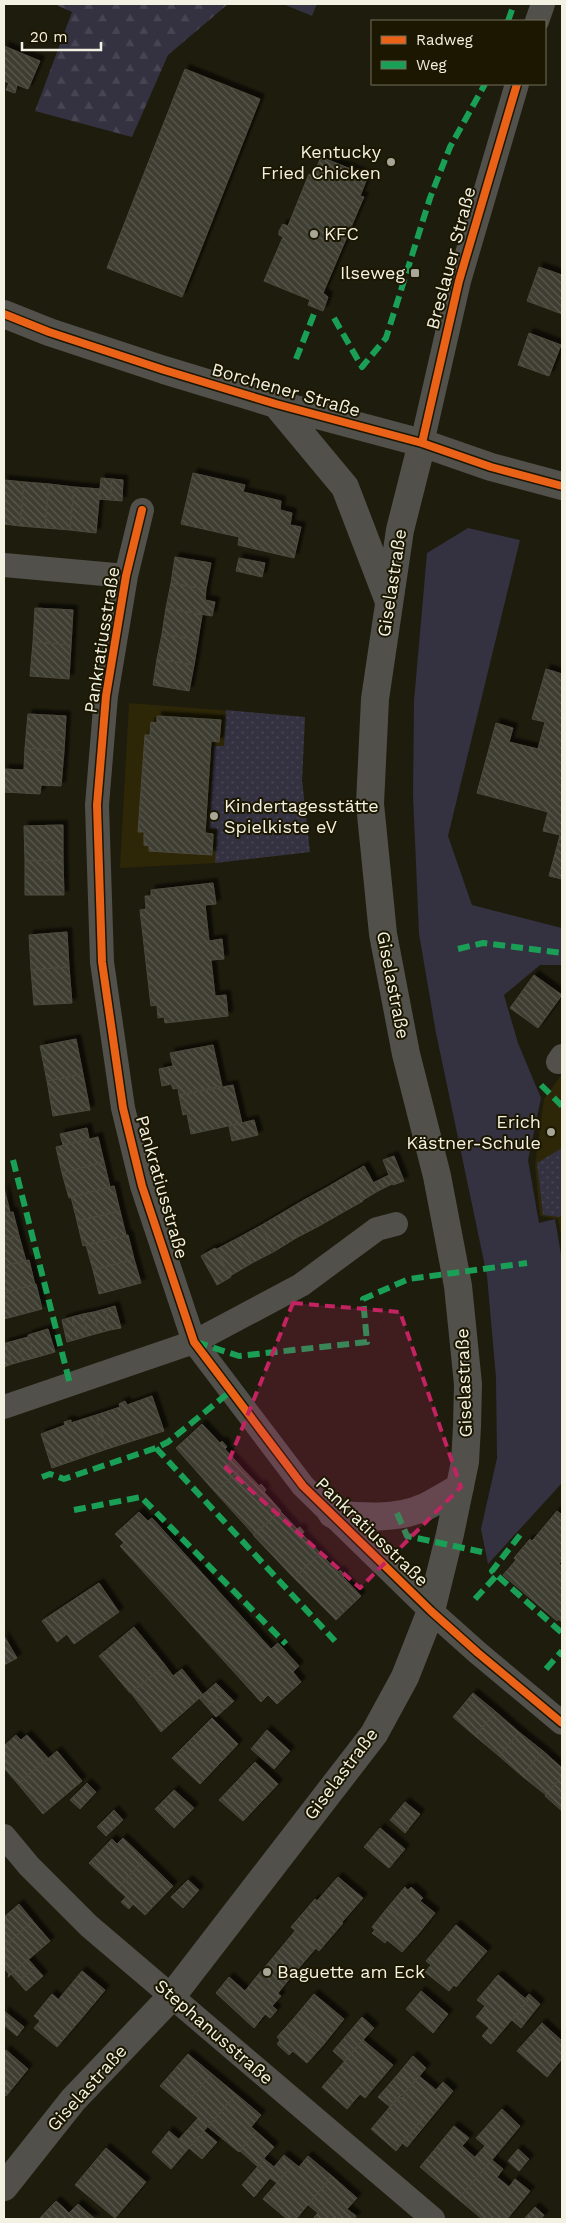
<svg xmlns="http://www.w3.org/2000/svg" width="566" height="2223" viewBox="0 0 566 2223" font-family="'Work Sans',sans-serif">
<defs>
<pattern id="forest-firs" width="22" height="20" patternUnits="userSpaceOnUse" patternTransform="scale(1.25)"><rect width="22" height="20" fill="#343141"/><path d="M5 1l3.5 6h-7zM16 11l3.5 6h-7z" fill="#484553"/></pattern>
<pattern id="park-dots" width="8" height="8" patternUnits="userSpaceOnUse" patternTransform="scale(1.25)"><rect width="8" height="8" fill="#343141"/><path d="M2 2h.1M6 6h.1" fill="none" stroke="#484553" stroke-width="1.8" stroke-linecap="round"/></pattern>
<pattern id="building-back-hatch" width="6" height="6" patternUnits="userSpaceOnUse" patternTransform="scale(1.25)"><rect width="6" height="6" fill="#3e3d31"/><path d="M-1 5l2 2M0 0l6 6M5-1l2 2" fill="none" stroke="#5a5a4f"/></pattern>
<filter id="shadow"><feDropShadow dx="4.5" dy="-4.5" stdDeviation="1" flood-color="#0009"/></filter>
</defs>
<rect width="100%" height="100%" fill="#1e1c0d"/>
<path fill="#2d2707" d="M129,703l176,14 -3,64 8,71 -95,11 -95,5z
M562,1074v167l-4,-22 -18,-3 -5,-50 9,-67z"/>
<path fill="#343141" d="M283,4h34l-5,12z
M468,528l52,12 -72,296 24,69 90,23v37h-22l-36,30 14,48 23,55 -13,62 11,63 16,-4 7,41v223l-74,81 -7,-35 16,-71 -1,-80 -9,-102 -51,-243 -17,-99 -6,-139 1,-94 13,-148z"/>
<path fill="url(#forest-firs)" d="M54,4h174l-60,51 -36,82 -97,-26 37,-99z"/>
<path fill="url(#park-dots)" d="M226,710l79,7 -3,64 8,71 -95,11 2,-34 -8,-1 5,-82h10z
M562,1148v66l-2,3 -17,-2 -6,-52z"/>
<path fill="url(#building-back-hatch)" stroke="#4c4a3d" filter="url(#shadow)" d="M4,46l36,15 -12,28 -11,-4 -2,8 -9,-3 3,-7 -5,-2z
M185,69l75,30 -78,198 -75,-29z
M321,157l47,19 -8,20 4,1 -1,2 -40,94 5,4 -5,14 -15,-6 2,-5 -2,-1 -44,-18 19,-44 -4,-2v-4l4,-7 5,2 21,-52 4,2z
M539,267l23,8v39l-35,-13z
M529,333l32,12 -12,31 -31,-11z
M193,473l52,12 -2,7 38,9 -1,9 12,3 -2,12 11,2 -7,31 -56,-13 1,-8 -58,-13z
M101,478l11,1 -2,21 -11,-1z
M112,479l11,1 -1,21 -12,-1z
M4,480l20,2 -4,44 -16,-2z
M24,482l25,2 -4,44 -25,-2z
M49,484l25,3 -4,43 -25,-2z
M74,487l26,2 -4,44 -26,-3z
M175,557l36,6 -5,26 -35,-6z
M239,558l26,5 -3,14 -26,-6z
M171,583l35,6 -1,11 10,2 -3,14 -46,-8z
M35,608l38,2 -2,35 -38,-3z
M166,608l36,7 -4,25 -36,-6z
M162,634l36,6 -4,25 -37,-6z
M33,642l38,3 -2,34 -39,-3z
M157,659l37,6 -5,26 -36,-6z
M546,669l16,5v166l-3,-1 1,-4 -17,-4 5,-19 -71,-19 19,-70 17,5 -4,14 29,7 7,-27 -13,-3z
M28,714l38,2 -2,35 -39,-3z
M157,716l64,4 -2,22 -8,-1 -6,92 8,1 -1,21 -63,-4v-5l-5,-1v-13h-6l7,-97h5l1,-13 6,1z
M25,748l39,3 -3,35 -20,-1 -1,9 -36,-2v-23l20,1z
M63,825v35l-38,1 -1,-35z
M559,839l3,1v39l-13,-3z
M63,860l1,35h-39v-34z
M213,883l3,21 -11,1 4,36 13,-2 2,20 -13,1 4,36 11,-1 2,21 -63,7 -1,-6 -6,1 -1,-13 -6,1 -11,-96 6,-1 -1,-13h6v-6z
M67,932l2,35 -38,3 -2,-35z
M69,967l3,36 -38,2 -3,-35z
M534,975l28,20 -24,33 -28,-20z
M76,1039l7,35 -36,7 -7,-35z
M213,1045l9,41 -43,9 -1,-7 -5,1 -2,-5 -9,2 -3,-17 14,-3 -3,-13z
M83,1074l7,36 -37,6 -6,-35z
M233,1085l9,38 -51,11 -4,-20 -4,1 -4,-20z
M254,1120l4,15 -26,6 -3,-15z
M87,1128l2,11 -26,6 -3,-11z
M98,1137l6,25 -42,11 -6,-26z
M394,1156l10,25 -11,4 -10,-25z
M104,1162l6,25 -41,11 -7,-25z
M364,1166l14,25 -15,9 -15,-25z
M348,1175l15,26 -23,13 -14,-26z
M389,1175l3,9 -14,7 -5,-8z
M114,1186l6,25 -43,10 -6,-24z
M4,1188l6,24 -6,2z
M326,1188l14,26 -21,12 -15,-26z
M304,1200l15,26 -23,12 -14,-25z
M120,1211l6,24 -43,11 -6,-25z
M13,1212l6,24 -15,4v-26z
M282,1213l14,25 -21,13 -15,-25z
M260,1226l15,25 -23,12 -14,-25z
M128,1235l6,24 -41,11 -7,-25z
M19,1236l7,25 -22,5v-26z
M238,1238l14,25 -22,13 -15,-26z
M215,1248l16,29 -14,8 -16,-29z
M134,1259l7,24 -42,11 -6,-24z
M29,1260l6,25 -31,8v-27z
M36,1284l6,25 -38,10v-26z
M115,1306l6,22 -11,2 -5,-21z
M105,1309l5,21 -11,3 -5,-21z
M94,1312l5,21 -11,3 -5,-22z
M83,1314l5,22 -10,3 -6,-22z
M72,1317l6,22 -11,3 -5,-22z
M48,1329l7,23 -21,6 -6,-23z
M28,1337l6,21 -11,3 -6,-21z
M17,1340l6,21 -11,3 -6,-21z
M6,1343l6,21 -8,3v-23z
M152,1396l12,35 -57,18 -11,-34 24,-8 -1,-3 6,-3 2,4z
M96,1415l11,34 -55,19 -11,-34 24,-9 -1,-3 7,-2v3z
M202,1424l18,19 2,-2 5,6 -2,2 17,19 -27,24 -39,-44z
M242,1468l17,18 2,-2 5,6 -2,2 17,19 -27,24 -39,-43z
M280,1511l17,18 3,-2 4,5 -2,2 18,19 -26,25 -41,-43z
M557,1511l5,4v45l-3,4 3,2v56l-4,-3 -1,2 -54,-46 13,-15 -2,-2 16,-19 2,2z
M139,1512l9,9 4,-3 119,131 7,-6 21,23 -6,6 8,10 -24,22 -9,-9 -7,7 -141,-156 4,-3 -9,-9z
M320,1553l18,19 2,-2 5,5 -2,2 18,19 -25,24 -42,-42z
M99,1583l20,29 -45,32 -22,-30z
M52,1614l15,20 -10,8 -15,-21z
M134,1627l31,38 -35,28 -31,-37z
M4,1636l13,22 -13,7z
M165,1665l8,11 9,-7 21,26 -42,37 -30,-39z
M216,1683l8,8 -17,16 -8,-9z
M224,1691l10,10 -18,16 -9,-10z
M473,1693l23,19 -21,24 -22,-19z
M496,1712l23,20 -20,24 -24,-20z
M212,1718l26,26 -38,40 -28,-26z
M267,1730l23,21 -16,18 -23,-20z
M519,1732l24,19 -21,25 -23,-20z
M16,1735l5,5 6,-5 21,23 -30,26 -14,-16v-22z
M57,1751l25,30 -39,33 -25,-30z
M543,1751l19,17v8l-16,19 -24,-19z
M255,1762l23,22 -35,37 -24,-21z
M562,1776v35l-17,-15z
M87,1783l9,9 -16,17 -10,-9z
M174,1790l20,18 -20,20 -19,-19z
M405,1802l15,12 -15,19 -15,-13z
M114,1810l9,10 -17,16 -9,-9z
M380,1828l25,21 -16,19 -25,-21z
M123,1838l22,21 -28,30 -28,-26 23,-24 5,5z
M145,1859l28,27 -28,29 -12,-11 -4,5 -8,-7 5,-5 -9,-8z
M338,1877l25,21 -21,24 -25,-21z
M188,1880l11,10 -16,18 -12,-11z
M405,1887l3,3 3,-3 12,11 -3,3 15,12 -16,20 -31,-26z
M315,1899l28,24 -24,28 -28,-24z
M19,1904l14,17 -29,26v-30z
M388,1907l31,26 -17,19 -15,-12 -2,3 -13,-10 3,-3 -3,-3z
M33,1921l17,20 -42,36 1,-3 -5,-6v-21z
M456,1925l31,26 -31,36 -2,-2 -5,6 -24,-19 6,-7 -5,-4z
M295,1931l21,17 -26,30 -20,-17z
M28,1959l7,8 -17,15 -7,-8z
M270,1961l20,17 -12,15 -21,-17z
M35,1967l8,9 -17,15 -8,-9z
M82,1971l23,19 -24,29 -23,-19z
M498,1975l30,26 -37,43 -9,-8 7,-8 -13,-11 9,-11 -8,-6z
M257,1976l24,20 -9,10 5,4 -7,8 -5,-4 -11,14 -38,-35 13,-16 16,14z
M421,1991l27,23 -15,19 -27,-24z
M52,1994l29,25 -24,28 -23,-19 6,-7 -6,-5z
M314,1994l30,25 -20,25 -30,-26z
M529,1994l11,10 -19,24 -9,-8 16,-19 -3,-2z
M4,2011l20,16 -7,9 -13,-11z
M362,2017l12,11 -30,33 -11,-10z
M294,2018l30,26 -17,19 -14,-12 -4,4 -12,-11 3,-4 -3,-3z
M542,2023l20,18v18l-15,18 -30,-26z
M363,2040l30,25 -28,33 -5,-4 -13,15 -25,-22z
M6,2050l22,19 -22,27 -2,-2v-42z
M188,2054l24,20 -28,32 -24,-20z
M413,2056l13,12 -14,17 -14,-11z
M212,2074l24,20 -47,54 -10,-9 19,-21 -14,-12z
M398,2074l14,11 -22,22 -12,-10z
M419,2076l17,14 7,-8 10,9 -46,56 -5,-4 22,-26 -23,-19z
M236,2094l25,21 -10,12 5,4 -17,21 -31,-25z
M399,2096l25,21 -28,34 -25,-22z
M502,2109l18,17 -24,29 -20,-17z
M454,2126l15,12 -7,8 24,21 -28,32 -38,-32z
M169,2131l20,17 -18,21 -19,-17z
M204,2131l13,11 -15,17 -13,-11z
M256,2131l18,16 -17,19 -17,-15z
M485,2146l11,9 -10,12 -11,-10z
M106,2148l40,34 -31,36 -40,-33z
M518,2149l11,10 -10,12 -11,-10z
M284,2155l10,8 -17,20 -7,-5 -16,19 -12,-12 22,-26 10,8z
M308,2156l24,20 -36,43h-9l-24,-20 31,-36 5,4z
M492,2160l11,9 -6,8 12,10 6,-8 15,12 -23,28h-25l-24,-20z
M332,2176l25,22 -10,11 9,7 -2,3h-37l-3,-2 4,-4 -10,-8z
M56,2201l7,6 12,12h-36z
M78,2204l17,15h-20l-6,-6z
M535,2207l9,8 -3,4h-17z"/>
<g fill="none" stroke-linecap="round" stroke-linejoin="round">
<path stroke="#51504a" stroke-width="24" d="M537,21l6,-17
M422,443l37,-162 58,-197
M142,510l-16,66 -20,120 -9,109 5,157 21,146 19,78 52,156 109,144 128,125 47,42 84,70
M4,565l122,11
M558,1062l4,-6
M4,1407l190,-65 107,-57 76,-56 19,-5
M4,1836l25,30 60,60 344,293"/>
<path stroke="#51504a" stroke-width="28" d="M4,314l45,18 115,38 112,34 146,39 69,24 71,19
M276,404l69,83 43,112
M332,1514c30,3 64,6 93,-7 12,-6 23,-13 35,-20
M4,2187l69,-87 99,-104 202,-262 31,-57 26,-66 19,-77 15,-72 2,-36 1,-42 -10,-98 -21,-110 -31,-122 -23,-120 -13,-130 5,-105 25,-169 22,-87"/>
<path stroke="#1a9f57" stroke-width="6" stroke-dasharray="12 6" stroke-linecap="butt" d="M508,21l6,-17
M334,318l28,49 24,-29 44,-140 20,-51 35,-63
M296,359l20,-50
M458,949l25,-6 79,10
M541,1085l21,21
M13,1160l57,224
M196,1342l43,14 128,-14 -4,-43 46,-20 118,-16
M156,1448l179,193
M42,1477l8,-3 14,5 92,-31 12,-6 63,-51
M74,1510l67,-13 145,147
M397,1513l10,23 75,16
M520,1535l-28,36 70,62
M475,1599l22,-24
M546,1669l16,-18"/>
<g stroke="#1c1700" stroke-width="11">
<path id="cycleway" d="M4,314l45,18 115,38 112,34 146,39 69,24 71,19
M422,443l37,-162 58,-197
M142,510l-16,66 -20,120 -9,109 5,157 21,146 19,78 52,156 109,144 128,125 47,42 84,70"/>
</g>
<use href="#cycleway" stroke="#ea6118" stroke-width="8"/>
</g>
<path fill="#c42362" fill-opacity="0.2" stroke="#c42362" stroke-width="4" stroke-dasharray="10 6" stroke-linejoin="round" d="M293,1303l107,9 61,175 -101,101 -134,-120z"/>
<g fill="#a8a697" stroke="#1c1700" stroke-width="2">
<circle cx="391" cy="162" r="5"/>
<circle cx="314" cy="234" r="5"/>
<rect x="410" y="268" width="10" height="10" rx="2.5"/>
<circle cx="214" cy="816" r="5"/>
<circle cx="551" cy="1132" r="5"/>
<circle cx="267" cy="1972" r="5"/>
</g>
<g text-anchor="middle" stroke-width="4" stroke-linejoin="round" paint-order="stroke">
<g font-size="18" fill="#f3f1e1" stroke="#1c1700" text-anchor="end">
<text x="381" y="158">Kentucky<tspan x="381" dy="21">Fried Chicken</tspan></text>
<text x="324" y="240" text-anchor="start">KFC</text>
<text x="405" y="279">Ilseweg</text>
<text x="224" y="812" text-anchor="start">Kindertagesstätte<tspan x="224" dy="21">Spielkiste eV</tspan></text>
<text x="541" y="1128">Erich<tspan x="541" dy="21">Kästner-Schule</tspan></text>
<text x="277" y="1978" text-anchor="start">Baguette am Eck</text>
</g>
<g font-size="18" fill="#f3f1e1" stroke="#1c1700">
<text transform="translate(451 258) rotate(-75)" y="6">Breslauer Straße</text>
<text transform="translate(286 390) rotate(16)" y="6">Borchener Straße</text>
<text transform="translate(392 583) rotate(-81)" y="6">Giselastraße</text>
<text transform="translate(102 640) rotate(-81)" y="6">Pankratiusstraße</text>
<text transform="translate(393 985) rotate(79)" y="6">Giselastraße</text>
<text transform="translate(162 1187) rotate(74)" y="6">Pankratiusstraße</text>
<text transform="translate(464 1383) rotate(-92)" y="6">Giselastraße</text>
<text transform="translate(372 1532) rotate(44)" y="6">Pankratiusstraße</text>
<text transform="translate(341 1774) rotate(-53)" y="6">Giselastraße</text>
<text transform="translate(214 2032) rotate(41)" y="6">Stephanusstraße</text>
<text transform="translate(87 2088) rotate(-48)" y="6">Giselastraße</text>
</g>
</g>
<rect width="566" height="2223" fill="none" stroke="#f3f1e1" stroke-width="10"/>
<rect x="371" y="20" width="175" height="65" fill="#1c1700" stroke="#726e5a"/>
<rect x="381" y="36" width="25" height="8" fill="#ea6118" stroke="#726e5a"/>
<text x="416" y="45" font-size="15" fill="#f3f1e1">Radweg</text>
<rect x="381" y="61" width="25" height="8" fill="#1a9f57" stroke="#726e5a"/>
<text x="416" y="70" font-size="15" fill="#f3f1e1">Weg</text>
<path d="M22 42v8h79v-8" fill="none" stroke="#f3f1e1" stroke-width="2.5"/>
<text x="30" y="42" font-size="15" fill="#f3f1e1" stroke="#1c1700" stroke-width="4" paint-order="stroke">20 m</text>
</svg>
